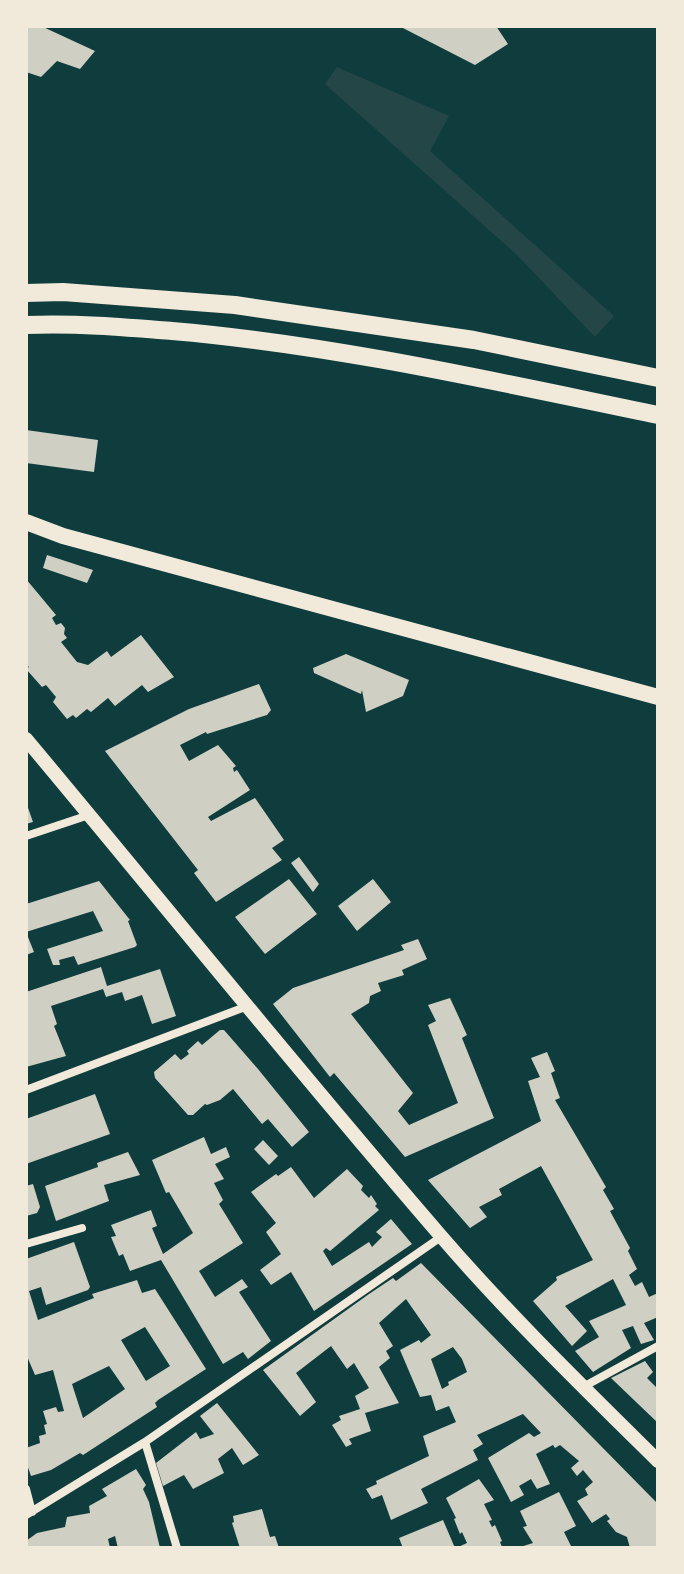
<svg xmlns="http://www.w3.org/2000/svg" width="684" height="1574" viewBox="0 0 684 1574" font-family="'PT Sans',sans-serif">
<rect width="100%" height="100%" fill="#0f3d3e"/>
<path fill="#244646" d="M337,67l112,49 -19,35 184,165 -19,21 -77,-81 -193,-172z"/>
<path fill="#cfcfc3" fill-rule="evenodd" d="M26,26h15l54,25 -15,18 -23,-8 -16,16 -15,-5z
M399,26h97l12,18 -33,21z
M26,430l72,10 -4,32 -68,-9z
M47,555l46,15 -6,13 -44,-15z
M26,579l30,36 -4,3 4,7 5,-2 4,5 -1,6 3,4 -6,4 16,20 11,3 19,-14 4,6 30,-22 33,42 -26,15 -6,-7 -27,21 -7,-8 -17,14 -4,-3 -11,9 -3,-3 -6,4 -14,-17 3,-5 -10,-12 -4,2 -16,-18 3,-2 -3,-3z
M346,654l63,26 -6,16 -37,16 -4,-22 -1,4 -47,-21 -1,-5z
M259,684l12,26 -4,5 -60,19 -1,-2 -26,13 9,16 29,-16 18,21 -3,2 1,4 3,-2 13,20 -42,27 3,4 44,-23 29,42 -12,8 10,12 -66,42 -22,-29 4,-3 -93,-119 84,-42z
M26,802l7,20 -7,2z
M299,857l20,27 -6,8 -22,-29z
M289,879l28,35 -52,40 -30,-37z
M373,879l18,23 -34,29 -19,-25z
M99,881l31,39 -2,1 9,24 -2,2 -57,18 -4,-9 -15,4 1,5h-7l-6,-16 56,-18 -10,-20 -67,21v-28z
M26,932l8,20 -8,3z
M418,939l9,20 -25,11 2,5 -26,8 3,8 -11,5 -1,7 -18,11 62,79 -15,18 11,14 49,-22 -30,-78 8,-4 -8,-16 22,-7 17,37 -5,3 32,80 -89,39 -71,-84 -4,4 -57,-73 20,-16 111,-38 -3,-5z
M101,967l6,19 53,-17 16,47 -24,8 -10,-29 -17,6 -3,-9 -16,5 -3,-8 -52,17 6,18 -3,2 12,30 -40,11v-75z
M220,1030h4l34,39 51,63 -17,15 -24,-28 -6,5 -29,-35 -13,11 -13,5 -2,-1 -12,11h-5l-33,-37 -1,-6 21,-18 6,6 8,-6 -2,-3 11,-10 4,4z
M547,1052l8,19 -4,2 9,25 -5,2 51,87 -3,3 11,19 -4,2 20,37 -2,3 9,18 -8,6 6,11 7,-4 7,15 9,-4v24l-14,6 10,17 -13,4 -8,-18 -11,4 9,18 -38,24 -18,-21 24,-14 -10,-16 37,-16 -13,-26 -48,27 22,25 -15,15 -39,-45 24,-21 -1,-3 37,-17 -52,-94 -42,23 3,6 -23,12 8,10 -17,11 -42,-48 113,-59 -13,-40 12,-4 -9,-19z
M95,1094l15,40 -84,30v-45z
M204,1137l7,17 15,-7 4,10 -15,7 9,15 -10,4 9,17 -4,4 24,39 -44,28 16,26 27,-18 6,8 -9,5 32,49 -23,18 -5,-7 -20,12 -62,-104 -31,11 -7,-17 -4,2 -8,-19 5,-1 -5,-11 40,-15 6,16 -5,2 11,26 30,-21 -24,-41 -3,1 -14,-33z
M263,1140l15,16 -9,9 -15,-16z
M128,1152l12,23 -36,10 5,16 -53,20 -11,-35 53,-19 -1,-4z
M291,1167l23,31 33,-29 16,17 -2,4 8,8 2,-3 6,9 -2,2 4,4 -49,41 -4,-3 -3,3 9,15 37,-24 3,5 10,-10 -6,-5 15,-13 21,25 -98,67 -23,-39 -20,13 -11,-15 21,-16 -15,-22 10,-9 -25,-31 25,-18 2,2z
M33,1184l7,23 -3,6 -11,3v-30z
M74,1242l16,45 -2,3 -42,15 -5,-18 -12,4 9,29 56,-22 -2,-4 45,-14 5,13 13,-4 51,80 -48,31 -3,3 2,4 -74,48 -3,-2 -29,17 -20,6 -5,-14v-14l14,-5 -1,-7 7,-2 -2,-9 3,-1 -4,-13 13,-4 2,5 6,-1 -11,-41 -18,5 -9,-21v-95zM145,1327l25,39 -24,15 -25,-41zM109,1366l16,23 -42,29 -11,-34z
M421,1263l237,241v44h-28l-3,-11 -11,-5 -9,-11 3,-2 -4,-5 -14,9 -15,-22 11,-6 -3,-6 8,-7 -10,-12 -6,6 -6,-8 8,-7 -19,-16 -5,3 -2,-3 -17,9 14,30 -13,5 -6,-10 -12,7 5,9 -13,7 -23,-44 41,-25 5,4 7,-4 -18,-19 -46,21 6,9 -10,6 5,10 -57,29 7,14 -37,17 -9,-25 -10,4 -6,-10 11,-5 -1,-3 53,-25 -6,-20 33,-14 -7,-16 -13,5 -5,-16 -11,2 -20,-47 19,-10 2,3 10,-8 -25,-36 -27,24 14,23 -7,5 4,7 -11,9 20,36 -34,10 6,18 -22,8 3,5 -6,3 -14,-22 9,-5 -2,-4 21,-7 -5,-13 14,-8 -15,-25 -7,6 -16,-23 -35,27 20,29 -16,14 -37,-46 106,-76 24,-16 3,3zM453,1347l9,12 5,13 -19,10 1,3 -7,4 -11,-30z
M645,1361l8,11 -6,6 11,11v34l-47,-45z
M217,1403l42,52 -16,10 -11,-17 -14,11 6,14 -31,16 -9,-14 -21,11 -7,-23 40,-31 4,7 14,-5 -14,-18z
M136,1469l10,16 -3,4 6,13 11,46h-42l-3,-12 -7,3 2,9h-84v-7l11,-8 28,-6 2,-10 23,-4 -1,-7 18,-10 -5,-7z
M479,1479l15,21 -10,4 8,16 -3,1 3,6 3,-2 7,16 -2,1 2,5 -46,1 11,-5 -5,-11 -2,2 -6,-15 2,-1 -10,-20z
M559,1492l17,34 -12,6 8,16h-55l16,-5 -10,-16 4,-1 -7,-15z
M262,1509l8,28 5,-1 4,12h-39l-8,-25 2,-1 -1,-6z
M443,1520l12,28h-52l-4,-10z"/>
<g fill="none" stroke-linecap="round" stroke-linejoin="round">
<path stroke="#f1e9da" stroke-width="8" d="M26,836l63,-21
M26,1090l219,-83
M26,1244l56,-16
M583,1387l75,-41
M145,1442l32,106
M26,1489l6,23
M26,1515l119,-73 296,-205"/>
<path stroke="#f1e9da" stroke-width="14" d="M26,739c138,165 273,333 414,496 68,79 144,153 218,226"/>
<path stroke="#f1e9da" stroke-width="16" d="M26,522l37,14 595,161"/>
<path stroke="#f1e9da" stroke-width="18" d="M26,293l37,-1 172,13 239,35 184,38
M26,325c49,-2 97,2 146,6 164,14 325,51 486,84"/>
</g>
<rect width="684" height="1574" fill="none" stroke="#f1e9da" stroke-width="56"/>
</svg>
